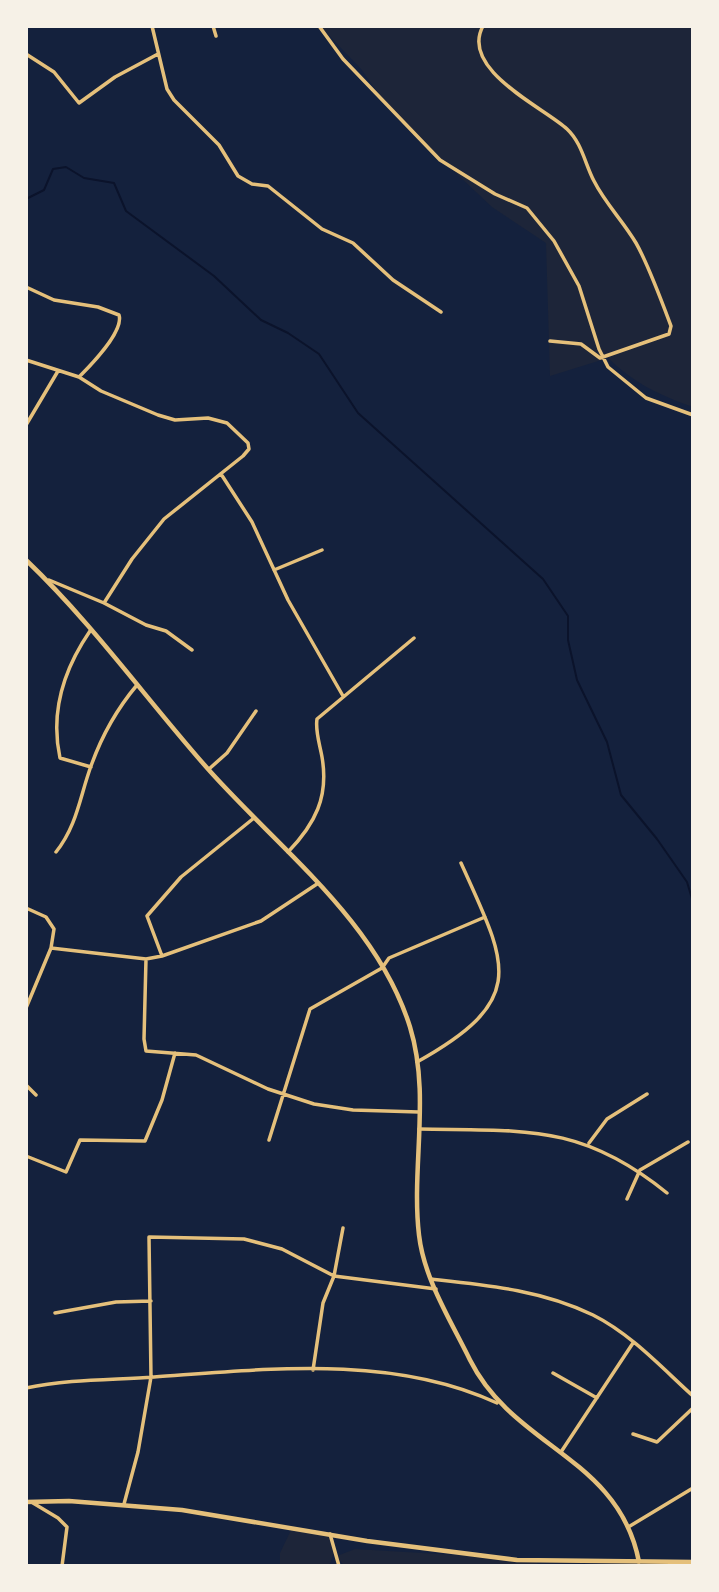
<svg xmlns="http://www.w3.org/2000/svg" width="719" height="1592" viewBox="0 0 719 1592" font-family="'Archivo Narrow',sans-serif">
<rect width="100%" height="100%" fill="#14213d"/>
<path fill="#1d2539" d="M320,26h373v381c-34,-12 -59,-24 -85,-49l-58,18 -4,-133 -54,-36 -99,-93 -32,-45z
M292,1528l38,6 5,16 -6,16h-49v-13z
M355,1549l182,11 1,6h-194l-7,-10z"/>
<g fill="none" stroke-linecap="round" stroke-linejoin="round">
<path stroke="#0b132b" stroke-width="2" d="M26,199l18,-9 9,-21 13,-2 18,11 30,5 12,28 88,65 47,44 27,13 31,21 39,59 185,166 25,37v24l9,40 30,62 14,53 36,44 30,43 6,20"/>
<path stroke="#e5c07b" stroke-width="3.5" d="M152,26l15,63 7,11 45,45 19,31 14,8 16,2 54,43 31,14 40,37 48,32
M213,26l3,10
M319,26l24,33 97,101 55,34 32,14 27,33 25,45 20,63 9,18 38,31 47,17
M483,26c-24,44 62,82 84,103 15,14 18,35 27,52 11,22 29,40 42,62 12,21 26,59 35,83l-2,8 -69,24 -19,-14 -31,-3
M26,54l28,18 25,31 36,-26 43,-23
M26,287l28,13 44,7 21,8c5,16 -28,50 -39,61
M26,360l53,17 22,14 57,24 17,5 33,-2 19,5 21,20 1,6 -6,7 -79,63 -32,40 -28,44
M26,425l32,-54
M221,474l31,48 36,78 55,96
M274,570l48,-20
M49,580l55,23 42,22 20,6 26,19
M90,631c-26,38 -40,81 -30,127l31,9
M209,769l18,-16 29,-42
M56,852c21,-26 24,-56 35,-86 11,-31 25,-56 46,-81
M288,852c27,-28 41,-55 34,-95 -2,-12 -7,-26 -5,-38l97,-81
M26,908l20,9 8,12 -3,19 -25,60
M51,948l95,11 16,-3 99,-35 56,-37
M162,956l-15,-40 34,-39 73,-59
M146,959l-2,80 2,12 50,4 72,34 46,15 39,6 66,2
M417,1062c113,-63 90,-97 44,-199
M26,1085l10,10
M419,1129c105,2 162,-6 248,64
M269,1140l41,-131 72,-41 7,-10 96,-41
M589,1143l18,-24 40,-25
M26,1156l40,16 14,-32 65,1 17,-41 13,-47
M627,1199l13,-29 48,-28
M431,1279c55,6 111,11 162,36 38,19 69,53 100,81
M55,1313l61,-11 35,-1
M313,1370l10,-67 11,-27 9,-48
M553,1373l44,25
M26,1388c43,-9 85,-8 128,-11 112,-8 238,-23 343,26
M633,1434l24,8 36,-34
M561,1452l72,-109
M33,1503l25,15 9,9 -5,39
M124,1504l14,-52 13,-75 -2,-140 95,2 38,10 52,27 102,13
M630,1526l63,-38
M330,1534l9,32"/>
<path stroke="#e5c07b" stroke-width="4.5" d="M26,560c67,64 121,140 182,209 71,80 169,152 202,258 21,68 1,140 9,208 5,44 32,86 51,125 44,88 149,97 169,202
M26,1502l43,-1 113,9 185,31 150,19 176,2"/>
</g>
<rect width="719" height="1592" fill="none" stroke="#f6f1e7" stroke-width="56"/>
</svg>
